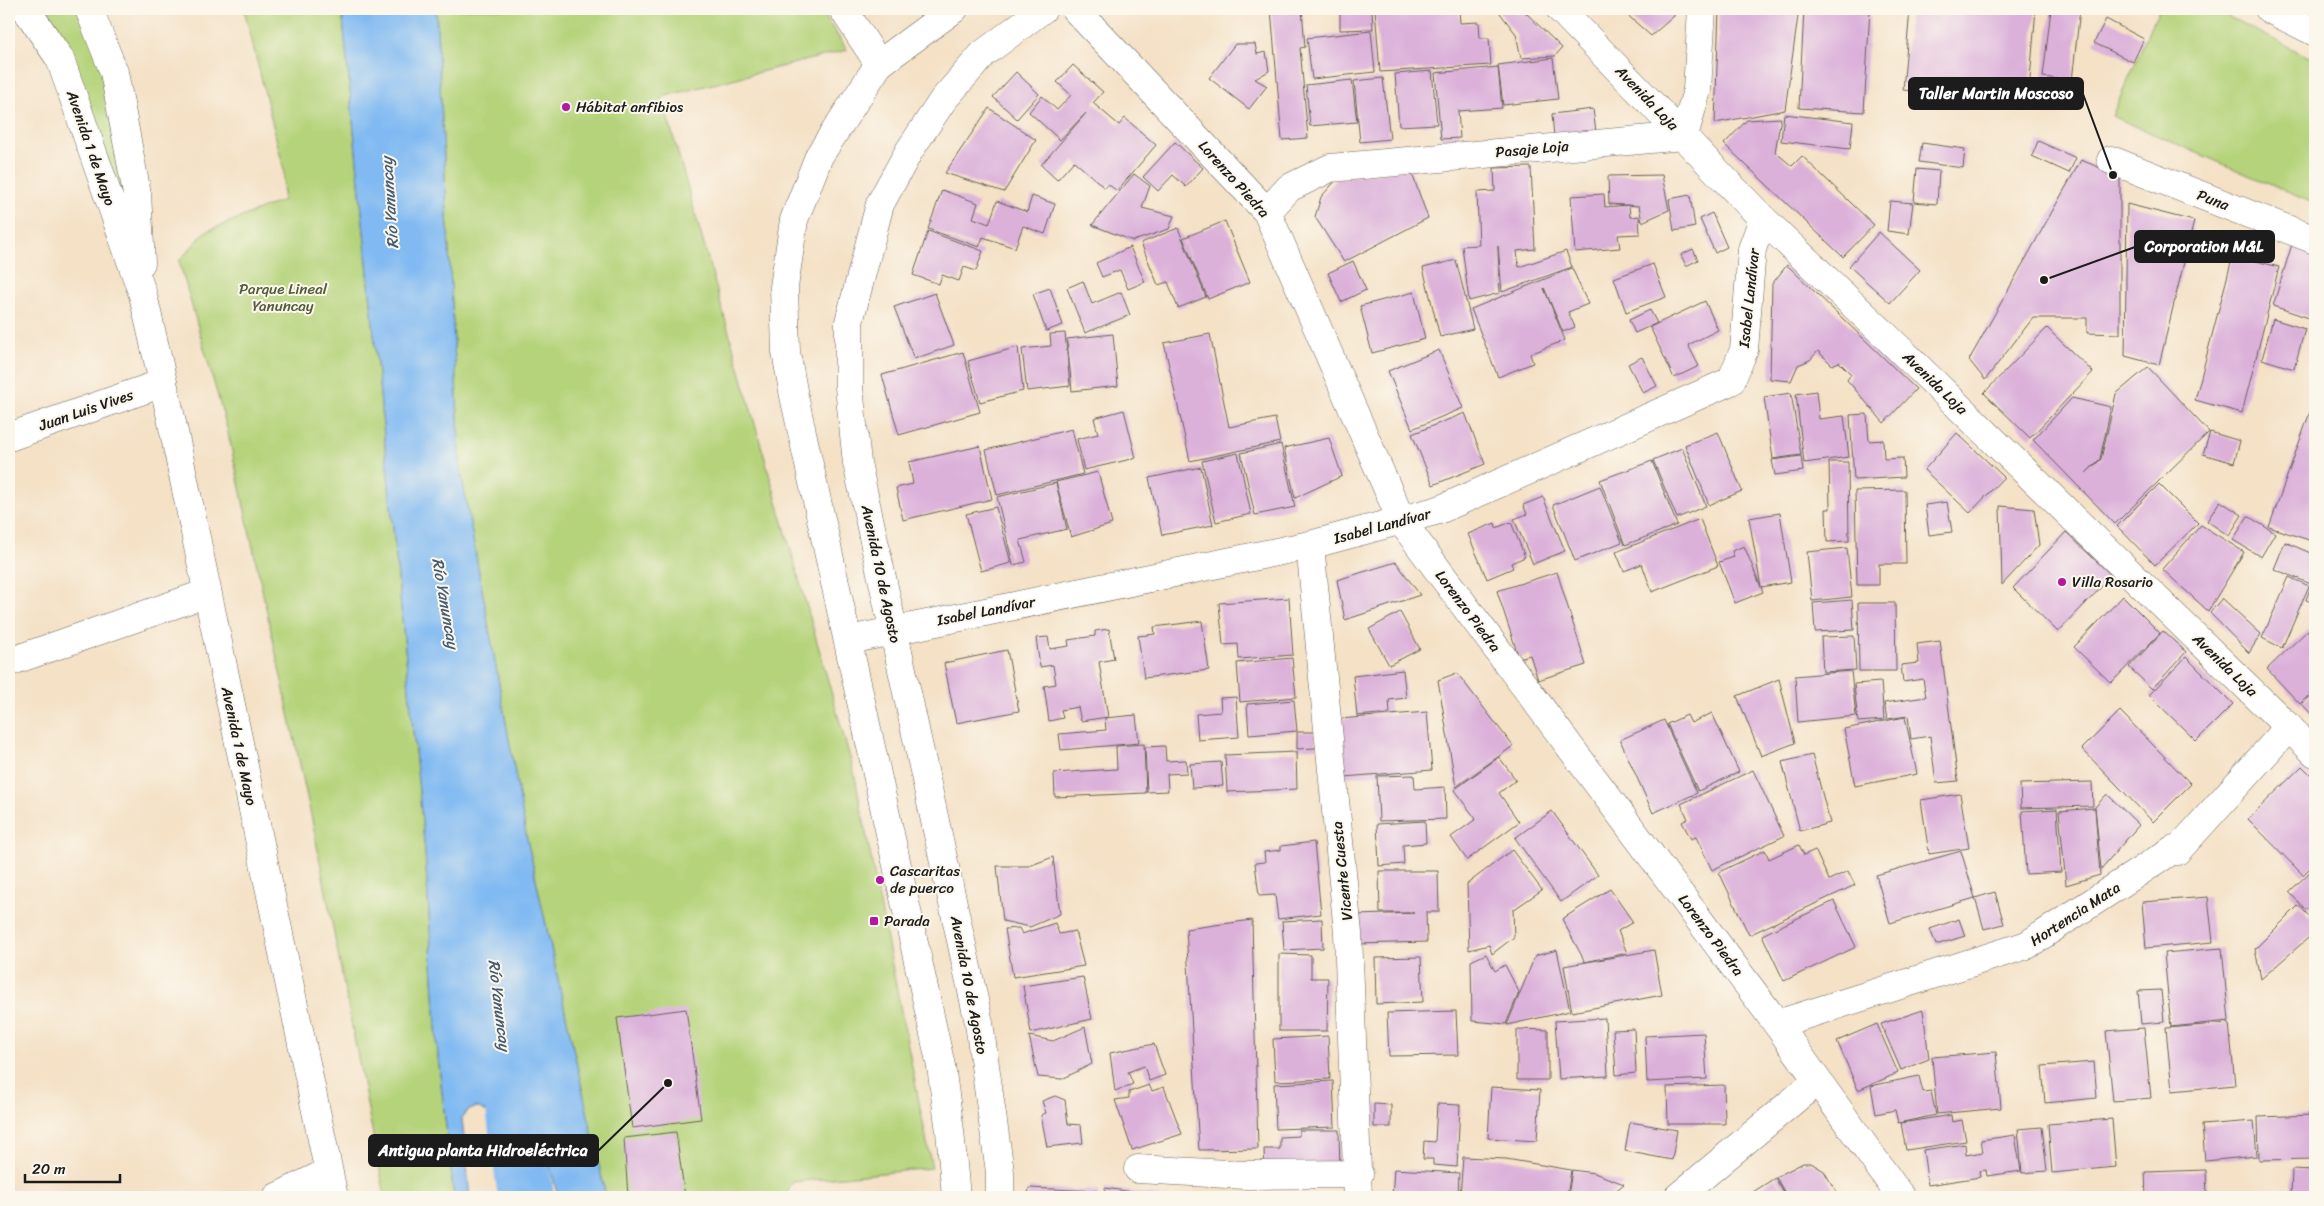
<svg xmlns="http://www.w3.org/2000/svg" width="2324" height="1206" viewBox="0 0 2324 1206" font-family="Sriracha,sans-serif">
<rect width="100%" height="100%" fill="#fbf7ec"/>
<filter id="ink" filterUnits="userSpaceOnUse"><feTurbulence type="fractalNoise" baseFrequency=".02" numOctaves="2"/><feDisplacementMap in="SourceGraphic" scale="10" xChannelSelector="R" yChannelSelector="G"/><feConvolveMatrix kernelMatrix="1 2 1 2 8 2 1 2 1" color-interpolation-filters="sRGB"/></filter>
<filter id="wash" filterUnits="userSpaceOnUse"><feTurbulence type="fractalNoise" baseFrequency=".0096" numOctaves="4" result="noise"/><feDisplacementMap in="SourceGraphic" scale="20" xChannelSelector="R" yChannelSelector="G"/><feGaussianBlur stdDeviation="1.12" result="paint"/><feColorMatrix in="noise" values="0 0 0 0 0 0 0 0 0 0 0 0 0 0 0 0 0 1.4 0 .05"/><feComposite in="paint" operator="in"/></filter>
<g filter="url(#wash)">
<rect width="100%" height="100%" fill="#f4e1c6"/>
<path fill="#b5d37a" stroke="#68784b" d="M31,9h52l27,66 26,164z
M244,9h98l83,843 13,205 16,140h-69l-73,-377 -85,-392 -48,-167 26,-29 78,-32 1,-30z
M436,9h384l27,41 -185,47 192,675 78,396 -139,14 -8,15h-179l-80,-363 -65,-362z
M2159,9h54l102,51v144l-203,-88z"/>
<path fill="#81baf2" stroke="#4e6b87" d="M342,9h94l25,463 65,362 80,363h-48l-15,-57 -66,-33 -10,4 -5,7 8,79h-16l-16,-140 -13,-205z"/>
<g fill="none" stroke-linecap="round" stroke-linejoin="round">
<path stroke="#81baf2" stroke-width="56" d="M506,1049l20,148"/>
</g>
<g id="blocks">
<path fill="#dbb1da" d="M1271,9h31l3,38 -5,1 8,90 -26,2z
M1340,9h32l1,20 -33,1z
M1375,9h84l1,14 19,-1 1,16h9l2,27 -111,7z
M1497,9h25l40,39 -7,8 -34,2 -5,-24z
M1625,9h50l-1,7 -23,20 -28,-25z
M1719,9h80l-14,101 -70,13z
M1804,9h66l-6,103 -65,-4z
M1910,9h126l-8,93 -125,-12z
M2051,9h29l-8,72 -29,-4z
M2106,19l38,20 -11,23 -39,-19z
M1371,31l4,41 -63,7 -5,-41z
M1235,44h20l2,10 9,-2 3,19 -14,8 12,7 -18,23 -40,-31z
M1553,58l5,41 -55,6 -5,-40z
M1073,65l30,27 -10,11 26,22 6,-7 31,27 -39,46 -9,-7 -3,4 -31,-27 -17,19 -16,-15 45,-52 -26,27 -31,-28 13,-16 15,14 14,-15 -14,-13z
M1498,67l4,41 -44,3 2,27 -19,1 -6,-66z
M1432,71l5,53 -38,2 -4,-52z
M1016,72l23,22 -22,25 -24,-22z
M1383,78l7,61 -30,3 -6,-61z
M1352,80l5,42 -47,4 -4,-41z
M989,108l47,32 -32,52 -59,-19z
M1593,109l3,23 -42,5 -2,-23z
M1784,114l69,8 -3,27 -69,-8z
M1781,118l-6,34 17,14 10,-10 72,69 -31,32 -119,-113 23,-24z
M2038,141l38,17 -7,15 -37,-17z
M1175,142l28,26 -17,19 -13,-12 -15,16 -15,-14z
M1922,143l43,6 -2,19 -44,-6z
M2081,160l39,16v158l-33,-1v-15h-54l-48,62 -16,-20z
M1531,167l4,82 -18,2 2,16 47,-16 6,16 -70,25 -4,-46 2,47 -31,8 -7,-55 17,-1 -2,-53 18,-1 -1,-23z
M1410,168l18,50 -84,44 -29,-45 6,-20 16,-18z
M1917,169l22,2 -2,33 -23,-2z
M1134,174l16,12 -8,22 32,8 -5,13 -36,12 -41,-16z
M1662,175l7,35 -27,12 -3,-16 -30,-2 -1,-28z
M942,190l36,13 -5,15 16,6 8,-23 30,11 5,-16 23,8 -10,30 -22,-8 -8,22 -32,-11 -4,10 -51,-18z
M1604,194l1,13 24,-2 1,12 9,-1 1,18 -22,1 2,13 -45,4 -4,-56z
M1690,195l5,32 -21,4 -5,-32z
M1890,201l23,2 -4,31 -22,-3z
M2127,204l67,17 -35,144 -34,-9z
M1712,213l15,34 -12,6 -15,-34z
M1225,221l25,61 -42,17 -25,-61z
M1178,228l28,69 -28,11 -10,-26 -10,3 -17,-42z
M928,231l55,20 -7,20 -12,-4 -5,14 -17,-6 -3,9 -26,-9z
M1879,232l41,38 -30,33 -41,-37z
M2293,241l22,7v72l-42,-14z
M1130,247l15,35 -17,7 -8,-19 -18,7 -6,-14z
M1693,249l5,11 -12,6 -5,-11z
M2233,255l46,12 -37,146 -47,-13z
M1456,260l17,69 -33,8 -17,-69z
M1353,261l13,29 -25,12 -13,-29z
M1653,264l13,33 -40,15 -12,-34z
M1787,265l129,124 -32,34 -37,-43 4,-6 -12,-12 -7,3 -14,-14 -8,9 -12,5 -7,16 -21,-2 2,-95z
M1572,268l16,36 -20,8 7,15 -12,5 -19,-44 21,52 -35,14 3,9 -35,14 -27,-68z
M1083,281l9,23 29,-12 9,23 -45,18 -18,-45z
M1050,288l13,37 -17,6 -13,-37z
M1414,292l11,47 -53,14 -12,-47z
M935,293l19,52 -40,14 -20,-52z
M1705,301l13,29 -30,15 11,21 -25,12 -24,-51z
M1650,310l7,13 -22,10 -6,-13z
M2273,319l32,10 -11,40 -32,-10z
M2047,328l46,44 -63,66 -46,-45z
M1065,333l5,53 -43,5 -5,-42 29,-3 -1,-12z
M1113,334l5,52 -46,5 -5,-52z
M1210,334l19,93 46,-9 5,24 -90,19 -26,-118z
M1018,347l5,44 -43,11 -12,-41z
M1439,350l24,58 -51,21 -24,-58z
M963,352l17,60 -81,23 -17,-60z
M1642,357l15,29 -14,7 -15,-29z
M2148,367l61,65 -94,92 -82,-84 39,-42 39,9 -11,52 -14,14 15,-14 15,-65z
M1816,391l3,28 25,-3 5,41 -45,6 -8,-69z
M1791,393l10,62 -28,4 -9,-62z
M2315,398v144l-46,-15z
M1124,410l12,48 -52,12 -7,-31 21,-5 -4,-16z
M1465,413l20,51 -52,21 -21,-51z
M1867,414l2,27 14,-1 1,19 19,-1 1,19 -50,3 -4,-65z
M1072,429l11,45 -86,21 -11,-45z
M1718,432l24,59 -33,14 -24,-60z
M2210,432l30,9 -6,22 -31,-9z
M1957,433l47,44 -34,36 -46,-43z
M1329,438l13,38 -47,22 -11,-50z
M1281,444l14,63 -40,8 -14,-62z
M980,446l12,53 -89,21 -7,-32 17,-4 -4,-22z
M1682,448l24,58 -29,12 -24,-58z
M1238,453l13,61 -35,8 -14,-61z
M1801,456l2,15 -28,4 -3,-15z
M1652,461l25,64 -52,20 -25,-65z
M1829,462h19l1,79 -22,1 -1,-33h4z
M1201,467l12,58 -51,10 -13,-57z
M1098,472l14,52 -41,13 -15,-55z
M1056,483l11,46 -47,11 6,22 -13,3 -16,-68z
M2159,484l39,39 -43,42 -38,-39z
M1600,486l22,56 -47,19 -22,-56z
M1905,490l1,74h-27v21h-22l-2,-94z
M1543,497l22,54 -32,13 -19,-45 13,-5 -4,-9z
M2220,501l22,14 -13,21 -22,-15z
M1947,502l5,30 -23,3 -4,-30z
M2000,506l34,3 5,36 -37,40z
M996,507l15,56 -30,8 -15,-57z
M1780,513l11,69 -30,5 -12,-69z
M2248,516l27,17 -14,24 -28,-17z
M1700,519l18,47 -66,26 -10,-28 -18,7 -8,-19z
M1511,522l14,35 -14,6 2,5 -26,11 -19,-45 27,-11 1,5z
M2201,525l43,27 -36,59 -46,-42z
M2066,532l46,44 -54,56 -45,-44z
M2285,542l30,13v18l-4,11 -37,-15z
M1744,546l19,46 -28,11 -16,-41 15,-5 -2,-6z
M1847,548l5,49 -40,4 -5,-49z
M1396,562l24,33 -75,25 -8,-40z
M1557,572l29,93 -48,15 -8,-25 -11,3 -22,-67z
M2289,577l20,9 -27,62 -20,-10z
M2313,580h2v23l-9,-3z
M2123,596l37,37 -49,50 -37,-36z
M1289,598l4,57 -54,4 -1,-15 -15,1 -4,-42z
M2222,598l39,36 -12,19 -39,-40z
M1852,600l2,30 -39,2 -2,-29z
M1858,603h37l1,68h-37z
M1400,612l20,37 -31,16 -20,-36z
M1202,621l7,49 -65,8 -6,-42 17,-2 -1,-7z
M1109,629l5,30 -15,3 9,55 -27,4 -3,-14 -17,3 2,8 -14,3 -5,-35 12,-2 -3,-19 -13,2 -4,-29 12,-1 2,12 19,-3 -1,-6 27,-4v-5z
M2308,630l7,8v51l-15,15 -33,-35z
M2163,631l23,21 -34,37 -23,-22z
M1854,636l2,34 -33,2 -2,-35z
M1940,641l18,140 -22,2 -6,-47 -19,3 -3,-23 -21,3 -3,-16 42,-6 -3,-18 -20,3 -2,-17 18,-2 -2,-19z
M1007,650l12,61 -63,12 -12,-60z
M2186,657l47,47 -37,37 -47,-46z
M1292,658l4,39 -56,5 -3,-39z
M1403,670l3,28 -17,2 1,13 -33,3 -4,-40z
M1851,671l5,45 -58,6 -3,-46z
M1457,673l56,73 -57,41 -18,-107z
M1779,679l16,64 -34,13 -24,-60z
M1881,682l3,38 -26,2 -4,-38z
M2315,692v26l-13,-14z
M1236,697l3,40 -41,3 -2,-26 25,-2 -1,-14z
M1294,700l3,31 -48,4 -2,-31z
M2120,711l71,73 -38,38 -71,-73z
M1427,712l5,58 -88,7 -5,-58z
M1712,713l27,59 -41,19 -31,-67 20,-9 4,8z
M1136,715l3,28 -78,7 -2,-16 47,-4 -1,-12z
M1905,717l12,57 -62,12 -11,-57z
M1664,720l33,73 -44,20 -33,-73z
M1297,732h18l1,16 -19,1z
M1144,744l2,49 -91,4 -1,-24 63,-4 -1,-23z
M1165,746l1,15 20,-1 1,13 -20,1 1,17 -21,1 -2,-45z
M1296,752l1,37 -70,3 -2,-37z
M1812,755l18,68 -30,8 -18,-69z
M1499,757l17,23 -17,13 20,29 -52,38 -16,-23 25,-18 -22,-29z
M1221,762l2,24 -31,2 -2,-24z
M2302,766l13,13v84l-12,12 -55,-56z
M1753,770l31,66 -72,34 -16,-33 -5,2 -9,-17 6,-3 -7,-15z
M1414,775l1,14 30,-2 1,32 -67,2 -2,-45z
M2092,782l1,24 -72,2 -1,-24z
M1960,794l9,54 -40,6 -8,-54z
M2107,794l32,31 -38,44 -6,-62z
M2095,808l5,67 -34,10 -7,-74z
M2057,809l4,63 -35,2 -4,-63z
M1552,811l46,64 -37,27 -46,-64z
M1425,821l1,22 -23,2 1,19 -25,2 -2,-42z
M1314,842l7,72 -43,5 -3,-24 -16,1 -4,-33 10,-1 -1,-10 17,-2v-4z
M1799,845l5,10 11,-5 14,30 19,-9 7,14 -106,50 -30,-63 46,-22 4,9z
M1512,850l30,40 -29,20 1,27 -22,17 -3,-9 -20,5 -2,-66z
M1961,851l14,47 20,-6 9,32 -20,5 -9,-31 -85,25 -14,-48z
M1053,857l7,57 -30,13 -27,-6 -6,-55h32z
M2315,867v35l-9,8 -17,-18z
M1379,871h59l1,41h-13l1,30 -69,2 -1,-29 57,-2h-34z
M1610,889l23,33 -15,9 9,22 -42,9 -23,-43z
M2208,897l5,45 -67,6 -4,-46z
M1834,901l22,46 -72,34 -22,-46z
M2299,905l16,18v9l-54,47 -6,-30z
M1322,919l1,29 -39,2 -2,-29z
M1959,919l6,17 -29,9 -6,-16z
M1252,920l6,229 -59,1 -13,-221z
M1055,923l4,11 16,-3 9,35 -71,11 -8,-48 14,-1 3,6z
M2222,948l7,73 -58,6 -7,-74z
M1557,950l13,61 -63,14 28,-69z
M1654,950l8,45 -90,17 -8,-46z
M1279,954l32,1v23h17l-1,53h-48z
M1486,954l9,17 10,-6 14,27 -13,32 -34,-3 -1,-60z
M1421,957l2,45 -47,2 -1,-46z
M1083,977l9,42 -61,14 -8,-47z
M2161,990l3,32 -23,2 -3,-33z
M686,1009l15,110 -69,9 -15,-110z
M1923,1010l6,49 -28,11 -20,-46z
M1456,1011l2,44 -69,1 -2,-43z
M1605,1018l3,58 -49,3 -4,-58z
M2229,1023l6,62 -63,6 -6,-63z
M1877,1024l21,49 -40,17 -21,-49z
M1085,1027l7,37 -30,15 -24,-2 -9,-41 24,5z
M2144,1028l7,70 -38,3 -7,-70z
M1517,1029l31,1v50h-31z
M1634,1029l2,44 -20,2 -3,-45z
M1704,1033l3,46 -60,3 -2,-46z
M1328,1036l2,43 -55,2 -2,-42z
M1154,1044l11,31 -16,6 -5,-15 -16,6 5,12 -18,7 -5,-38z
M1996,1052l5,56 -64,6 -5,-57z
M2094,1062l3,36 -52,5 -3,-37z
M1919,1076l4,16 8,-1 5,24 -38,8 -3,-13 -19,4 -5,-28z
M1333,1081l2,46 -59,2 -2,-45z
M1149,1085l3,6 12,-4 18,47 -50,16 -17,-50 14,-2v-6z
M1724,1085l1,39h-57l-1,-37z
M1491,1087l49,3 -3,51 -49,-3z
M1055,1096l10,4 3,24 13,1 2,18 -36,4 -6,-32 5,-2 -4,-12z
M1374,1104l17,1v22h-17z
M1437,1104l23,1 -3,62 -24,-2v-6h-10l1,-18 11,1z
M1951,1115l1,7 10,-2 4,21 -60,9 -5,-27z
M2315,1115v44l-56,1 -1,-43z
M2112,1119l4,48 -64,6 -4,-49z
M2254,1121l3,35 -52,5 -3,-36z
M1630,1122l47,8 -5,30 -47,-9z
M2042,1127l5,44 -25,2 -4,-44z
M1299,1130h40l1,42 -75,1 -1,-24h16v-12l19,-1z
M676,1132l9,65h-57l-4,-59z
M2015,1135l6,36 -34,5 -1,-6 -7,1 1,6 -52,8 -5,-35 42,-6 1,11 17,-3 -2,-12z
M1463,1157l43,2 65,11 -4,27h-107z
M1803,1163h8l13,8 15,26h-52l-11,-20z
M1394,1169l65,4 -1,24h-66z
M2292,1169l23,1v27h-24z
M1572,1170l22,3 30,11 -16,13h-40z
M2206,1170l1,27h-61l-1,-25z
M1775,1178l11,19h-41z
M1029,1188l69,3v6h-70z
M1105,1188l55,8v1h-56z"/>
</g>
</g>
<g filter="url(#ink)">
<use href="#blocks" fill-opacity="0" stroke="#686158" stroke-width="1"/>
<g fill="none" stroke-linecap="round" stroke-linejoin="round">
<g stroke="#686158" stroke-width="29">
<path id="minor" d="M843,9l36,55
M1075,9l192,203 135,310 375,502 124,173
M2111,160l204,80
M1267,212l22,-24 41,-20 354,-32 13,-46 5,-81
M9,437l154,-54
M1310,545l38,388 10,264
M849,640l461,-95 129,-35 292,-129 13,-31 8,-101 11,-30
M9,662l198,-69
M1777,1024l250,-79 147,-96 3,2 112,-124
M1138,1169l107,6 114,-1
M277,1197l51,-25
M1678,1197l139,-116"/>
</g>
<g stroke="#686158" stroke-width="29">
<path id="tertiary" d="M1560,9l203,210 121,115 431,419"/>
</g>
<g stroke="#686158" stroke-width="29">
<path id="secondary" d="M26,9l34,50 83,236 27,118 164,784
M89,9l25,63 23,122 4,69
M954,9l-75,55 -60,92 -25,64 -10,67 2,65 8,44 147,670 9,65 6,66
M2269,9l46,23
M1000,1197v-25l-21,-149 -122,-560 -8,-76v-65l31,-118 29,-53 34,-51 40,-46 60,-45"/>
</g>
<use href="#minor" stroke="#fff" stroke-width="28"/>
<use href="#tertiary" stroke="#fff" stroke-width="28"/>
<use href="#secondary" stroke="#fff" stroke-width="28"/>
</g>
</g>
<g fill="#b5179e" stroke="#fbf7ec" stroke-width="2">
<circle cx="566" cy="107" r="5"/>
<circle cx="2062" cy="582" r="5"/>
<circle cx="880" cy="880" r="5"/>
<rect x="869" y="916" width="10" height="10" rx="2.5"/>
</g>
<g text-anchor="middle" stroke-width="4" stroke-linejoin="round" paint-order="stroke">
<g font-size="15" fill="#1c1c1c" stroke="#fbf7ec">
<text transform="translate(1647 98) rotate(46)" y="5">Avenida Loja</text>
<text transform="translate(91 148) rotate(71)" y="5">Avenida 1 de Mayo</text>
<text transform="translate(1532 149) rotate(-5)" y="5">Pasaje Loja</text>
<text transform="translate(1234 179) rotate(48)" y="5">Lorenzo Piedra</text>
<text transform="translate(2213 200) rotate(21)" y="5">Puna</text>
<text transform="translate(1749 298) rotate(-84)" y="5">Isabel Landívar</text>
<text transform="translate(1935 383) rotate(44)" y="5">Avenida Loja</text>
<text transform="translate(86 410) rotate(-19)" y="5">Juan Luis Vives</text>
<text transform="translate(1382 526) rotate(-15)" y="5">Isabel Landívar</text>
<text transform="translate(881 574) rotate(78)" y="5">Avenida 10 de Agosto</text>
<text transform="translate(986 611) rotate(-11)" y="5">Isabel Landívar</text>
<text transform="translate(1468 611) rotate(53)" y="5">Lorenzo Piedra</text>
<text transform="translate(2225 665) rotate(44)" y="5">Avenida Loja</text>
<text transform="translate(239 746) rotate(78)" y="5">Avenida 1 de Mayo</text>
<text transform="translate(1342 871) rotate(-96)" y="5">Vicente Cuesta</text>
<text transform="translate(2075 914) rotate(-33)" y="5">Hortencia Mata</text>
<text transform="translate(1711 935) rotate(53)" y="5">Lorenzo Piedra</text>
<text transform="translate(969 985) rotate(79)" y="5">Avenida 10 de Agosto</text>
</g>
<g font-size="15" fill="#1c1c1c" stroke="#fbf7ec" text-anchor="start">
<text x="576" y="112">Hábitat anfibios</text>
<text x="2072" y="587">Villa Rosario</text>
<text x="890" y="876">Cascaritas<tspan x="890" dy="17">de puerco</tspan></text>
<text x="884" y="926">Parada</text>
</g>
<g font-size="15" fill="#525c3d" stroke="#fbf7ec">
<text x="283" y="294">Parque Lineal<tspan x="283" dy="17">Yanuncay</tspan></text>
</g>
<g font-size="16" font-style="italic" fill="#445b72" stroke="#fbf7ec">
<text transform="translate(389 203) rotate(-94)" y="6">Río Yanuncay</text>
<text transform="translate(446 603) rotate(80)" y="6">Río Yanuncay</text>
<text transform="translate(500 1005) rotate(83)" y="6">Río Yanuncay</text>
</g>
</g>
<path fill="none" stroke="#1c1c1c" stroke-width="2" d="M2113 175L2083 94M2044 280L2135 247M668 1083L598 1151"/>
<g fill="#1c1c1c" stroke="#fbf7ec" stroke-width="2">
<circle cx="2113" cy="175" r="5"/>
<circle cx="2044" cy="280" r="5"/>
<circle cx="668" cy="1083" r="5"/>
</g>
<g fill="#1c1c1c" stroke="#1c1c1c" stroke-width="2">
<rect x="1909" y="78" width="174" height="31" rx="5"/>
<rect x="2135" y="231" width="139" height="31" rx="5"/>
<rect x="369" y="1135" width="229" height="31" rx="5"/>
</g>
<g font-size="16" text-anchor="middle" font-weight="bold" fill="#fff">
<text x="1996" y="99">Taller Martin Moscoso</text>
<text x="2204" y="252">Corporation M&amp;L</text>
<text x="483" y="1156">Antigua planta Hidroeléctrica</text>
</g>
<rect width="2324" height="1206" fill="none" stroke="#fbf7ec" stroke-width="30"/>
<path d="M25 1174v8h95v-8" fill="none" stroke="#1c1c1c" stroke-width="2.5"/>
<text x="32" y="1174" font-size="15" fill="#1c1c1c" stroke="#fbf7ec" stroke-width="4" paint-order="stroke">20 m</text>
</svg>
